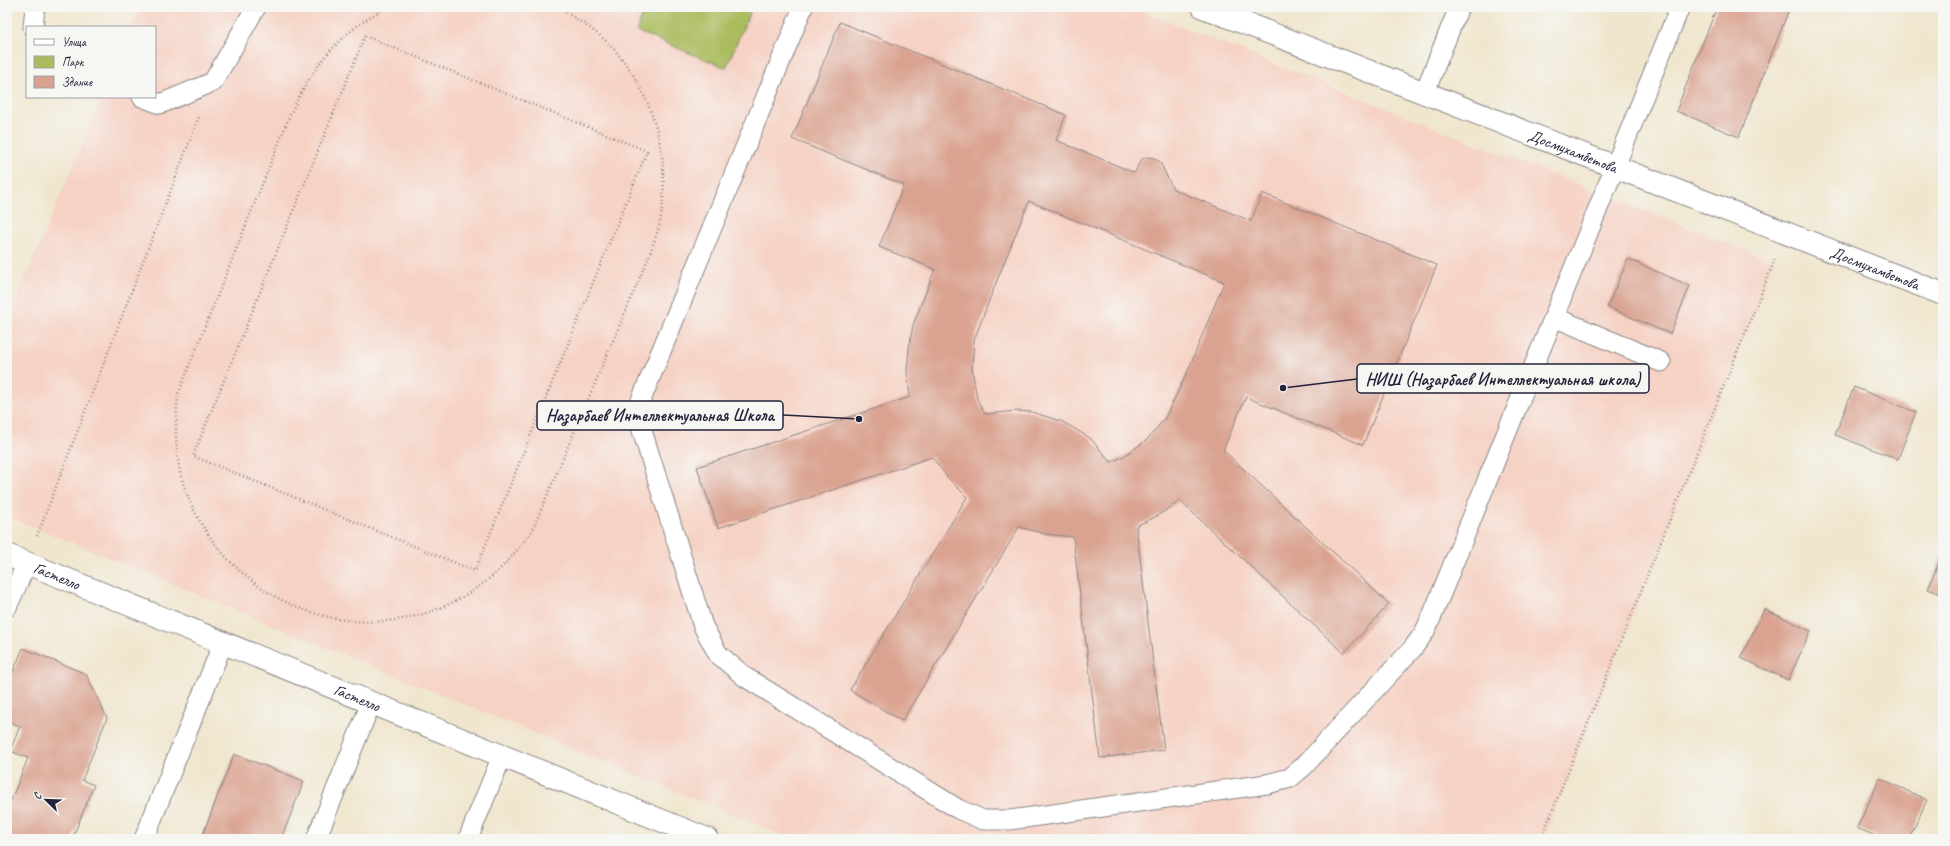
<svg xmlns="http://www.w3.org/2000/svg" width="1950" height="846" viewBox="0 0 1950 846" font-family="Caveat,sans-serif">
<rect width="100%" height="100%" fill="#f6f6f2"/>
<filter id="ink" filterUnits="userSpaceOnUse"><feTurbulence type="fractalNoise" baseFrequency=".025" numOctaves="2"/><feDisplacementMap in="SourceGraphic" scale="8" xChannelSelector="R" yChannelSelector="G"/><feConvolveMatrix kernelMatrix="1 2 1 2 8 2 1 2 1" color-interpolation-filters="sRGB"/></filter>
<filter id="wash" filterUnits="userSpaceOnUse"><feTurbulence type="fractalNoise" baseFrequency=".012" numOctaves="4" result="noise"/><feDisplacementMap in="SourceGraphic" scale="16" xChannelSelector="R" yChannelSelector="G"/><feGaussianBlur stdDeviation="0.9" result="paint"/><feColorMatrix in="noise" values="0 0 0 0 0 0 0 0 0 0 0 0 0 0 0 0 0 1.4 0 .05"/><feComposite in="paint" operator="in"/></filter>
<g filter="url(#wash)">
<rect width="100%" height="100%" fill="#f0e6ce"/>
<path fill="#f6d2c4" d="M140,7h991l643,255 -230,577h-752l-785,-323v-194l95,-225h53v-70h-23z"/>
<path fill="#abbc5f" stroke="#666f4d" d="M646,7h106l-26,61 -90,-37z"/>
<g id="blocks">
<path fill="#daa391" fill-rule="evenodd" d="M1717,7h73l-51,130 -63,-26z
M840,22l226,93 -10,25 79,33 3,-8 4,-6 5,-2 7,1 6,4 13,27 78,32 11,-28 175,72 -74,180 -117,-48 -23,53 166,154 -45,49 -164,-152 -23,15 -21,10 28,224 -64,8 -27,-221 -28,-3 -26,-7 -117,194 -52,-31 117,-193 -20,-20 -15,-20 -214,71 -21,-61 213,-70 -3,-26 2,-23 4,-23 22,-56 -56,-22 25,-62 -112,-46zM1029,201l195,81 -37,91 -22,45 -18,22 -23,16 -13,6 -21,-24 -27,-16 -31,-10 -15,-1 -32,3 -8,-15 -5,-31 2,-28 18,-47z
M1628,259l62,27 -20,48 -63,-27z
M1854,387l62,25 -18,47 -63,-24z
M1943,552v43l-15,-6z
M1764,609l47,22 -23,49 -47,-22z
M23,648l63,26 21,44 -25,62 12,5 -22,54h-65v-29l21,-52 -18,-7 10,-25 -13,-5v-35z
M234,754l70,27 -23,58h-80z
M1880,778l47,22 -18,39h-27l-25,-11z"/>
</g>
</g>
<g filter="url(#ink)">
<use href="#blocks" fill-opacity="0" stroke="#898484" stroke-width="1"/>
<g fill="none" stroke-linecap="round" stroke-linejoin="round">
<g stroke="#898484" stroke-width="21">
<path id="service" d="M803,7l-162,393 -2,13 1,11 63,202 15,28 27,23 213,132 25,11h27l257,-36 23,-6 14,-12 109,-118 11,-15 8,-17 248,-609
M33,27l2,-20
M1424,94l35,-87
M142,97l18,7 53,-22 43,-75
M1554,317l107,45
M7,607l20,-44
M144,839l79,-196
M316,839l55,-136
M468,839l34,-83"/>
</g>
<g stroke="#898484" stroke-width="24">
<g id="minor">
<path id="s1" d="M7,555l700,284"/>
</g>
</g>
<g stroke="#898484" stroke-width="24">
<g id="tertiary">
<path id="s2" d="M1203,7l740,287"/>
</g>
</g>
<path stroke="#898484" stroke-width="2.5" stroke-dasharray="1 3" stroke-linecap="butt" d="M388,7c-49,25 -75,59 -98,108l-112,279c-3,31 -4,65 7,95 46,126 199,176 305,89 16,-13 29,-30 42,-47l118,-277c3,-11 8,-21 10,-32 12,-64 -6,-131 -51,-178 -15,-15 -34,-26 -52,-37
M365,36l282,115 -172,420 -282,-115z
M37,536l162,-419
M1541,839l234,-580"/>
<use href="#service" stroke="#fff" stroke-width="19"/>
<use href="#minor" stroke="#fff" stroke-width="22"/>
<use href="#tertiary" stroke="#fff" stroke-width="22"/>
</g>
</g>
<g text-anchor="middle" stroke-width="3" stroke-linejoin="round" paint-order="stroke">
<g font-size="16" fill="#22223b" stroke="#f6f6f2">
<text dy="6" stroke="none"><textPath href="#s2" startOffset="397">Досмухамбетова</textPath></text>
<text dy="6" stroke="none"><textPath href="#s2" startOffset="721">Досмухамбетова</textPath></text>
<text dy="6" stroke="none"><textPath href="#s1" startOffset="54">Гастелло</textPath></text>
<text dy="6" stroke="none"><textPath href="#s1" startOffset="378">Гастелло</textPath></text>
</g>
</g>
<path fill="none" stroke="#22223b" stroke-width="1.5" d="M1283 388L1357 379M859 419L783 415"/>
<g fill="#22223b" stroke="#f6f6f2" stroke-width="1.5">
<circle cx="1283" cy="388" r="4"/>
<circle cx="859" cy="419" r="4"/>
</g>
<g fill="#f6f6f2" stroke="#22223b" stroke-width="1.5">
<rect x="1357" y="364" width="292" height="29" rx="4"/>
<rect x="537" y="401" width="246" height="29" rx="4"/>
</g>
<g font-size="17" text-anchor="middle" font-weight="bold" fill="#22223b">
<text x="1503" y="385">НИШ (Назарбаев Интеллектуальная школа)</text>
<text x="660" y="421">Назарбаев Интеллектуальная Школа</text>
</g>
<rect width="1950" height="846" fill="none" stroke="#f6f6f2" stroke-width="24"/>
<rect x="26" y="26" width="130" height="72" fill="#f6f6f2" stroke="#a1a1a9"/>
<rect x="34" y="39" width="20" height="6" fill="#ffffff" stroke="#a1a1a9"/>
<text x="62" y="46" font-size="12" fill="#22223b">Улица</text>
<rect x="34" y="56" width="20" height="12" fill="#abbc5f" stroke="#a1a1a9"/>
<text x="62" y="66" font-size="12" fill="#22223b">Парк</text>
<rect x="34" y="76" width="20" height="12" fill="#daa391" stroke="#a1a1a9"/>
<text x="62" y="86" font-size="12" fill="#22223b">Здание</text>
<g transform="translate(46 800) rotate(293)" stroke="#f6f6f2" stroke-width="3" paint-order="stroke">
<path d="M0-3L7 15L0 10L-7 15Z" fill="#22223b"/>
<text y="-6" font-size="11" font-weight="bold" text-anchor="middle" fill="#22223b">С</text>
</g>
</svg>
